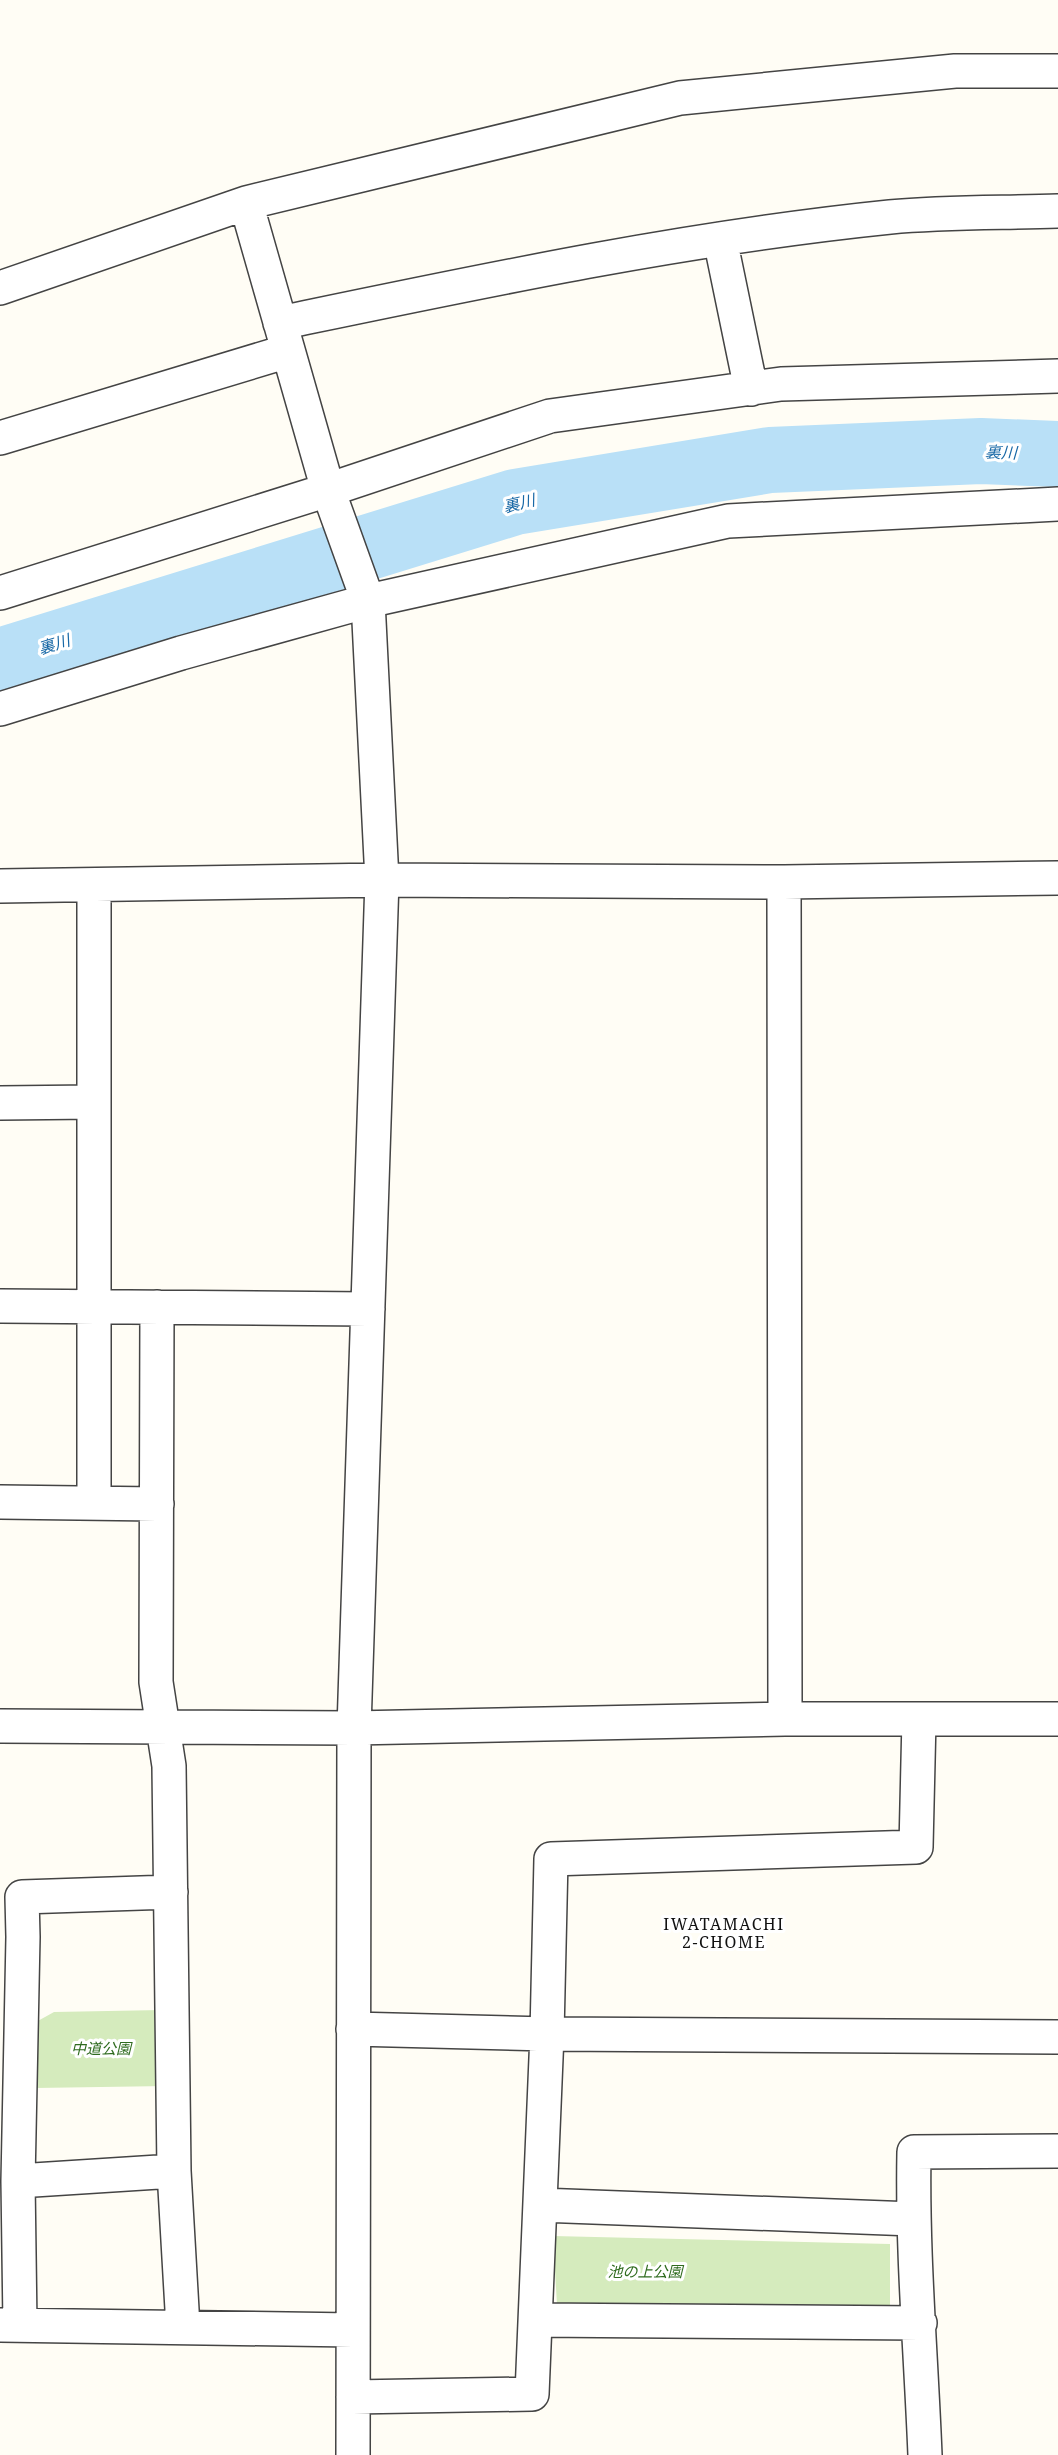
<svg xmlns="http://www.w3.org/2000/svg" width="1058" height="2455" viewBox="0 0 1058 2455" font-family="'Noto Serif','Noto Sans JP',serif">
<rect width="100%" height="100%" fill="#fffdf5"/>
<path fill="#d5ebbd" d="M162,2010l5,76 -132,2 1,-66 18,-10z
M553,2236l337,8v62l-333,-1z"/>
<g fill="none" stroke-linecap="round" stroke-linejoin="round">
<path stroke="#b9e0f7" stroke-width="66" d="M0,661l515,-159 255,-42 211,-9 77,3"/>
<g stroke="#444" stroke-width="36">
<path id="minor" d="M246,203l82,287 40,111 14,279 -28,848 -1,727
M720,239l31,150
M0,288l246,-85 434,-105 275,-27h103
M280,323c202,-42 404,-85 610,-106 55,-5 112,-4 168,-6
M0,438l288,-87
M0,593l328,-103 222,-74 231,-32 277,-8
M0,709l181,-56 187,-52 360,-80 330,-17
M784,882l1,837
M0,886l382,-6 402,2 274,-4
M0,1103l94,-1
M0,1306l368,3
M157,1307l-1,375 13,84 5,405 9,156
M0,1502l157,2
M94,1502v-617
M0,1726l354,2 431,-9h273
M353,2029l194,5 511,3
M18,2181l156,-10
M540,2205l373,14
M536,2320l384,3
M0,2325l353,5
M20,2325l-2,-144 5,-244 -1,-40 149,-5
M353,2397l179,-3 15,-360 4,-175 365,-12 3,-128
M925,2455c-4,-101 -13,-202 -11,-303l144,-1"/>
</g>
<use href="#minor" stroke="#fff" stroke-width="33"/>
</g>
<g text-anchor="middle" stroke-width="6" stroke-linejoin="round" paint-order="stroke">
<g font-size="15" font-style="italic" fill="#2f6b1f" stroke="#fff">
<text x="101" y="2054">中道公園</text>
<text x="645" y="2277">池の上公園</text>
</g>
<g font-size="16" font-style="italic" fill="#1768a6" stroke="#fff">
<text transform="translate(1001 452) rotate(2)" y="6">裏川</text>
<text transform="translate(519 503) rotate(-13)" y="6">裏川</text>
<text transform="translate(54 644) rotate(-17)" y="6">裏川</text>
</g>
<g font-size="16" letter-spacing="1.5" fill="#111" stroke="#fff">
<text x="724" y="1930">IWATAMACHI<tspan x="724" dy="18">2-CHOME</tspan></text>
</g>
</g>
</svg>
